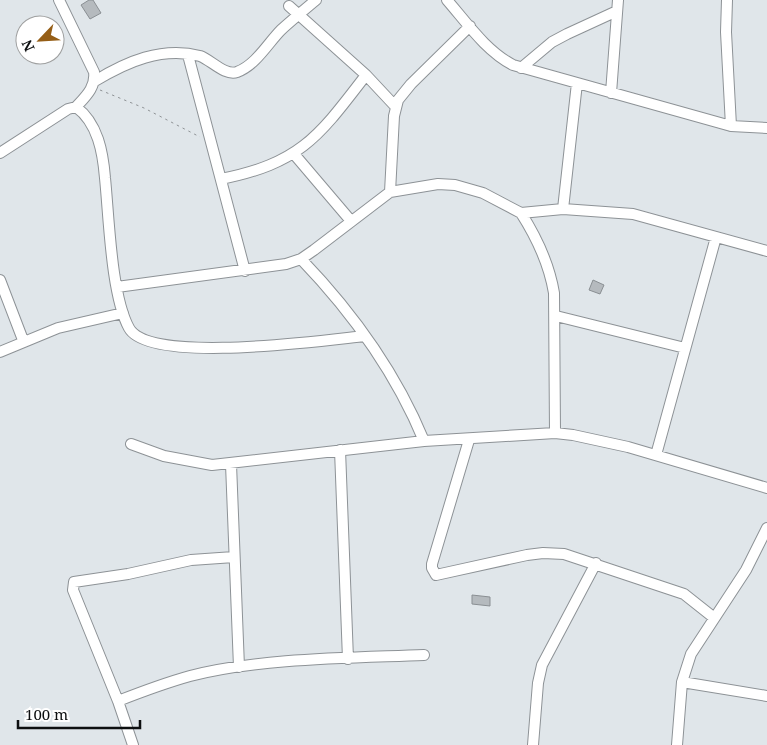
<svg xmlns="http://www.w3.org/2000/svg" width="767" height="745" viewBox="0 0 767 745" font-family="'Noto Serif',serif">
<rect width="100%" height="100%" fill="#e0e6ea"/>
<path fill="#b5babe" stroke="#8a8f93" d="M89,0h4l8,13 -11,6 -9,-14z
M593,280l11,5 -4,9 -11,-4z
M472,595l18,2v9l-18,-2z"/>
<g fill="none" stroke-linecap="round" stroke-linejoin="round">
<g stroke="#8d9296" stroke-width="12">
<path id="minor" d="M59,0l35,72c2,15 -8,24 -18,35
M447,0c20,23 39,51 66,65l218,61 36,2
M727,0l-1,32 5,94
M289,6l77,69 29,31
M188,55l57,216
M521,68l31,-26 15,-8 50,-23
M95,81c31,-19 67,-35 105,-25 11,4 25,20 37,16 19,-7 31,-29 44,-42 11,-10 23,-20 35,-30
M611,93l7,-93
M0,153l68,-44 8,-2c22,16 27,46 29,71 4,39 6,117 24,150 20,37 196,12 236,8
M294,154l57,67
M221,179c80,-16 98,-43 145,-104
M390,192l4,-76 4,-16 13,-16 59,-58
M563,209l14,-126
M521,213c16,25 28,50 33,80l1,140
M301,259c51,53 95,114 123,182
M0,280l23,60
M117,287l169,-23 15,-5 13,-9 76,-58 48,-8 17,1 28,8 38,20 42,-4 70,5 134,37
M556,316l129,32
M0,352l58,-24 65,-15
M469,440l-37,124v4l4,7 91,-20 16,-2 21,1 120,40 29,23
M131,444l33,12 48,9 212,-24 131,-8 18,2 55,12 139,41
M340,450l8,209
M656,455l60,-218
M231,464l8,203
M682,682l85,14
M118,701c23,-9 47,-18 72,-25 69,-18 162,-18 234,-21
M133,745l-15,-44 -45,-111 1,-8 54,-8 63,-14 43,-3
M533,745l5,-62 4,-18 54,-102
M677,745l5,-63 9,-28 55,-84 21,-42"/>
</g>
<path stroke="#8f9396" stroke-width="1" stroke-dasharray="2.5 4" stroke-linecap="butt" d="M100,90l44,18 56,29"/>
<use href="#minor" stroke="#fff" stroke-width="10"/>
</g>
<g transform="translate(40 40) rotate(245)"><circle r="24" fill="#ffffff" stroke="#9e9f9f"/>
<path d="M0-4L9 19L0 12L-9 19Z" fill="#955e16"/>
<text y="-8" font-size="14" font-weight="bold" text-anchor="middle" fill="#0d0f10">N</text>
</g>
<path d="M18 720v8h122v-8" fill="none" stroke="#0d0f10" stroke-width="2.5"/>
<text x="25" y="720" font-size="15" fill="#0d0f10" stroke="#ffffff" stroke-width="4" paint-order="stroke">100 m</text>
</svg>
